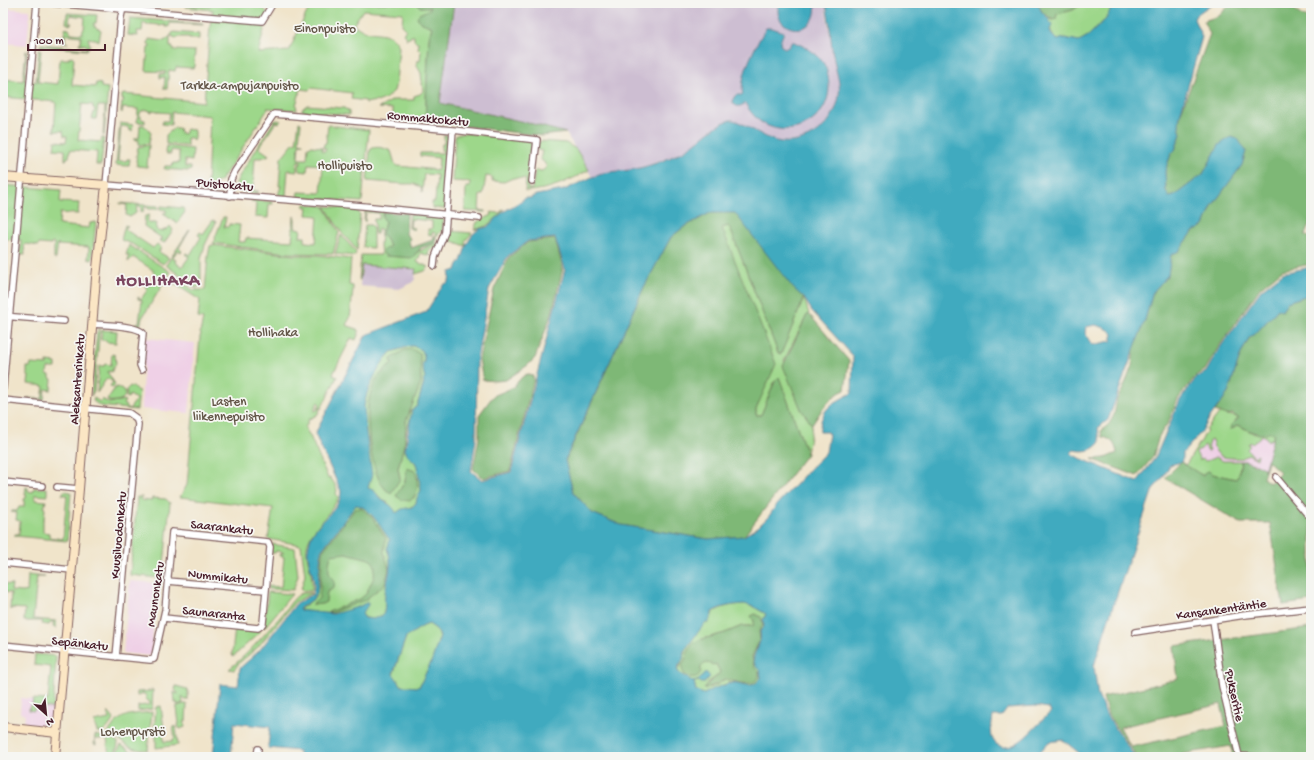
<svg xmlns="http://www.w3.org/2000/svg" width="1314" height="760" viewBox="0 0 1314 760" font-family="'Gochi Hand',sans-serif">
<rect width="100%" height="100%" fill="#f6f6f2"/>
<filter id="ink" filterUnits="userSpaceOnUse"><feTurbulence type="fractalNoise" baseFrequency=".025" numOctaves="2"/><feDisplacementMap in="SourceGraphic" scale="8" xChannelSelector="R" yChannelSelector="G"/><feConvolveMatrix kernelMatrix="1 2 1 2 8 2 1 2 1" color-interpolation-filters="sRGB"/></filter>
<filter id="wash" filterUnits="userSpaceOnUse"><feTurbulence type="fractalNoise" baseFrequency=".012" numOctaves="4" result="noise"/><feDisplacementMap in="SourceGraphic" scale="16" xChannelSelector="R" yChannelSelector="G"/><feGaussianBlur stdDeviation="0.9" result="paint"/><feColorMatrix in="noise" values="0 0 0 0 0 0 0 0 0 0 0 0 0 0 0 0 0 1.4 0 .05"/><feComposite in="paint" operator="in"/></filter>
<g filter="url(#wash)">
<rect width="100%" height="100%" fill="#f0e4ca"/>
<path fill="#efd0e6" d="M3,8l27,2 -3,35 -24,-2z
M145,338l50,5 -6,70 -48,-4z
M1220,412l54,22 -10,37v-3l-79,-2 18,-28v-1l3,-4 1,-2 -1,-1z
M130,581l27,2 -6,73 -28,-3z
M21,698l30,3v7h2l-2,18 -27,-2 1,-10 -5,-1z"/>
<path fill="#cdbed2" d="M454,3h371l9,58 6,21 -2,20 -6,14 -11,13 -14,9 -7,3 -14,1 -10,-1 -16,-7 -17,-10 -12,-5 -18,10 -20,16 -11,7 -17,7 -21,8 -14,3 -21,2 -12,5h-5l-26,-44 -126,-30z
M363,255l54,5 -2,19 -3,4 -13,6 -39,-3z"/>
<path fill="#9dd78a" stroke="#747b5a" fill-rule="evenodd" d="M199,3h1v2l10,1 1,-3h48l11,13 -6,14 -6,23 31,-2 17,-37 7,-11h103l4,4 10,-1v3l-10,13 12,4 -3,12 -4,83 -32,-3v-9l-14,-1 14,-8h21v-4l6,-2 3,-3 -2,-18 -4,-7v-5h3l1,-11 -3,-1 1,-6 -5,-3v-4h-3l-1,2 -4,1 1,-2 -4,-3 3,-5 -4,-4 1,-12 -40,-3 -10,15c4,1 7,4 11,6 13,3 30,0 35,16l-3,36 -2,8 -9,8 -8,3 -1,-1 -10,2v-2l-15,-2 1,-6 -41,-5 -2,2 -8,-1 -5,16 1,5 -30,-2 1,1 -38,58 -9,13 -14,8 3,-72 -38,-4 -1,13 -9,-1 1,-3h5l2,-8 -12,-1v-1l-6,-1v2l-3,-1v-1h-5v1h-3l-2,5h2v3l4,1v3l-8,-1 1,-13 -15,-1 -1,5 -1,-1 1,-9 2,-3 -2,-1v-4l2,-1 80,8 6,-76 3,-16 -28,-3 1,-2 12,1z
M1083,3h31l-8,16 -18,17 -9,5 -15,-3 -6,2c-9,-6 -7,-13 -10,-22l5,2 4,-6 16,-4z
M67,13l30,2 -1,8h-2v3l7,4 -2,11 -4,-2 -7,-1 2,7 -3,5 -48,-4 3,-2 45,5v-4l-8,-1v-1h2v-7l-15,-2 -1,8 3,1 -5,-1 2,-14 4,1 2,4 11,1 1,-4 1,-1 1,-12 -15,-2 -1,8h3l-2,2 -4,-2z
M130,18l73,6v1l-33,-2 -1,4h-3v-2l-7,1v-1l-9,-1v1h-4v-2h-3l-1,8h-5l1,5 -10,-1z
M173,32l26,2v5h-10v-2h-11l-1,1h-3l-1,-2h-3v11h3v3l22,1 -1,16 -1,1 -17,-1 -1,4 -6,-1 -2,19h-3l1,-12 -5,1v-4h5l1,-2 -20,-1 2,-23 2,-1v-2h-2l1,-6 15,2 5,-3z
M39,49h2l-3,33 20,2 2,-25h9v-2l3,-1 2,2 -2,27 23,2 1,-4 5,1v3l7,1 -4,48 -1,-1 2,-29h-7l-2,13h-4l3,-10 -2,-1v-3l-11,-1 -4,36 23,2 1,-4h2l-3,27h-5l1,-13 -27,-2 -1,7 -2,1 -1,2h-1v-10l-11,-1 1,-8 11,1 1,-6h-3l-1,-5h-9l2,-29 -53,-5v-18l20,2 3,-30h1l-2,30 11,1z
M307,105l37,3 5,3v4l-47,-4v-2z
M277,120l4,1 -2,2 -3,-1 -17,26 10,7 -7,3h-7l-2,33h5v2h-9l-11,-3 -2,-7 4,-8 34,-54z
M299,122l2,1 -2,19 4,1v1h-4l-1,15h9l1,-12 3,-1 11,1v4h3l1,-3h-3l1,-4 2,-1 2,-18 41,5 -7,72 -65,-5 1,-5 23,1 2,-28 -15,-1 -1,8 -8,-1v-7h2v-3h-3l-2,5 1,1v4l-9,-1 -2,26 -8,-1 3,-9h-2l2,-28 13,-16v1h2z
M120,123l13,2 -1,6 -3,-1 -1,-3 -7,-1 -3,35h8l1,-2h3l-1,6 -2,1 -11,-1z
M140,125h4l7,8 -2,10 -10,2v-5h-4v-2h4z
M174,128h5l1,5 4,1 2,-5 8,1v9l-2,1v-2h-5v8l-21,-2v-9z
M464,133l66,7 4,7 -6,42h4l3,-18 1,-1 6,1 5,-4 -4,-6 -3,-1 2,-9 -5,-1 1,-7 3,-2 25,2 10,6 13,21c-20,11 -41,21 -64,21l1,-12 -13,-1 -9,4 -12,-1v-4l-6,-1 -3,19h-3l-1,15 6,1v1l-20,-1 1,-24h4v-5l-18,-1 3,-43 1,-3z
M444,135h3l3,4 -5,70 -13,-1v-6h3l2,-27 -13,-1 -2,18 -1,-5 -7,-3h-10l-37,-3 3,-31c5,-5 15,-2 21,1l4,13 3,2 40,4 1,-12 -19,-2v-3h24l-1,-2 -2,-1 1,-6h2z
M149,145l-2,22 -10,-1 -1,-7 1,-1 -1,-1 2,-10z
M166,146l27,3 -1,12 -7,-1v7h6v3l-3,1 -24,-2 1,-3h7l1,-3h6v-12l-8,-1v4h-4l-2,-1z
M3,185l58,5 -1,12 19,1 -1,11 -18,-1 -1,12 30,3 1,-5 6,-1 -4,38 -4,-1 1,-12 -31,-2v-2l-2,16h-2v-16h-2l-1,2 -12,-1 -1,2 -11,-2 -3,1 1,10h-5l1,-15 -18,-1z
M252,200l21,2v2h-4l-1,14 -13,-1 1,-14 -5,-1z
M120,203l38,3v3h-10v-2h-4l-1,5h-2v-5l-4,-1 -1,7 -6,4 -4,-2 1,-10 -7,-1z
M305,204l19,2 15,26 -6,22 -46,-1 -74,-10 10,-26h3l-2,10h5v-3l11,1 -2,17h7l1,-4 46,3 2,-25 1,1v11l6,1 -1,8h5v5l11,1 2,-27 -11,-1 1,-8h-4z
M161,206l22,2 2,4 -8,11 -14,-9v-1h3v-3l-6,-1z
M325,206l30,3 3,2 2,4 -3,35 -16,-18z
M504,209l-6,8 -12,9 -12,4 3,-8 13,-6 2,-1 -1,-3 8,1z
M367,210l17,2 -2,2 3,8 -3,12 8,12 -3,2 29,5 19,-10 3,1 -2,5 -3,-1 -1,2 -2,-1 -2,5 1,1v1l-8,-3 -4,9 12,5 -4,4 -10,3 1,-5 -54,-4 -2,15h-1l2,-25h20l-1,-9 1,-17h-3l-1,5h-2l-1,-14v-1h5v-6l-13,-1 -1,10 -1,-1 1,-10z
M410,214l32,3 2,2 -2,12 -6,5 -1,-3 -3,-1v3l-4,-1v-5h4v-8l-21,-2 -1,8 4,1v2l-5,-2z
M150,215l-2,2v6h9l-1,6 3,3 2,-2 1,2 3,-3 1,1 4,-4 3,4 -9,13 -5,-3 1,-1 2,1 1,-1 -19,-13 1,-10z
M213,220l3,2 -11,23 -4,14v26l-5,3 -30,-23 24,-36 -11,19 3,3 -1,1 -3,-2 -6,8 4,2 -1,2 7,5 7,-10 -4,-3 1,-1 4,2 11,-18 -3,-2 2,-3 3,2z
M125,225l3,1 -3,2 1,2 27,18 4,-4 4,3 -2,5 10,6 -6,6 -31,-20 -11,-4z
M365,225h6l2,2v21l-10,-1z
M448,226l2,1v3l1,1 21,2 -7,8 1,5 -20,-7 1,-5 3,-3 -2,-1z
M728,226l2,2 48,125 3,1 23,-56 5,16 -2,1 -23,46 17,48 11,16 -5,29 -28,-77 -4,4 -14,34h-5v-6l-35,-181z
M341,235l15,17 -1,4 -20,-2z
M129,245l40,26 1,2 -28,45 -2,8 -5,-1v-2h4l3,-23 -4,-1v-2l3,2 7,-10 -3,-2 1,-3 -5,-4 10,5 3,-5 -2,-2 3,-4 -2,-2v-2l-20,-13 -5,5 1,-7h-3z
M212,245l82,10h24l33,4 -2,26 4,1v4l-3,28 -4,7 11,4 2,3 -3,8 -5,-2 -17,34 -1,3 4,2 -16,32 -3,-2 2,-3 -2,-2 -4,8 2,1 2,-3 2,2 -3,5 -8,4 -4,9 5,8 18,42 2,-1c3,5 9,11 6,17l3,3c-2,3 -4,7 -6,10 -10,15 -29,28 -26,48 2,12 6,22 5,36h-9l-2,-2 4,-14 -4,-30 -33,-6 5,-31 -93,-11 7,-12 13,-148 1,-3 -1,-1 3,-14 -5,-1 2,-18 -30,-19 4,-6 19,15h12l3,-34 2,-10z
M100,328l-6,63 -3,5 6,-64z
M102,330l15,1 -1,12 -10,-1v-2h-5z
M410,346h3l9,4 2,6v6h-2l1,3 -1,1 3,12 -8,28 -3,2c-4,9 -11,32 -9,42 1,6 8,8 11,14 1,1 5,24 5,26 0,2 -5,13 -6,14 -5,6 -14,3 -19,10l-9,-12 -6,-2 -2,-4 -11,-8 3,-12 -5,-44 -2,-26 3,-13 7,-16 10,-17 7,-8zM420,354l1,29 -15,38 -1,20 -7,27 2,11 -13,12 -8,-11 -7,-23 -3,-15 -1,-38 15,-33 9,-7zM417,477l1,10 -4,11 -17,-2 8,-15z
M112,354l3,1 1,9 -4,6v2l-4,-1v2l7,11 -2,4 -3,-2 3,-4 -6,-4 -10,15 2,-27h5l1,-2 6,1z
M47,362l9,1v5h-8l-1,6 3,1v3l2,1 -1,11 -6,-1 -1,11 -17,-2 15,1 2,-13 -16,-2 1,-8 -2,-1v-8h3l1,-3 16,1z
M130,386l5,2 1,2 3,1 -2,19 -37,-4 -7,-5 1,-3 6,4 2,-3 7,4 15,-3 1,1 -2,3 7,5 6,-10 -6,-4 -2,3 -2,-1 1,-4 -1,-3z
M117,387l8,4c2,10 -10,11 -17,10l-1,-1 8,-12z
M1220,412c7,4 12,3 19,6l-8,7 2,4 5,-4 17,9 14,-2 5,2 -2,6 -1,-1 -3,2 -2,-4h-1l-2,-2 -11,8 -1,-1 -3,2 2,2 -3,3 7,8 4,-3 -1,5 -9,-5c-2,1 -3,3 -5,4 -2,1 -7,0 -10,0 -14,0 -18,-4 -21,-18l-3,1 -1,6 2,4 -2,1 -3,-6 -9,6 4,9 2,-2 4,2 10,-4 7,4h18l-3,15 -2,3 -24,-5 -8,2 -19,-10 18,-28v-1l4,-6 -1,-1z
M26,487l2,1v3l5,1 1,-4h13v8l-12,-1v5l11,1 -2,7 1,1 -1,10h-1v13l6,1v4l14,2 4,-44h-5l2,-4 7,1 -4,49 -52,-5v-2h4l1,-13 -4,-1 1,-7 -6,-1 1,-1h5l2,-4h5v-8l2,-1v-4h-1z
M137,497h5l-1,3 10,1 1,-3 14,1 4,4 -7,72 -1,2 -3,1 -29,-3z
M356,505c16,3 24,23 34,35l-3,9c7,14 0,30 -2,44 -1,8 1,14 -2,22l-10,4 -7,-1 -4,-4 3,-6 1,-5c-24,14 -42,11 -67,7l17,-13 3,-14v-20l2,-12z
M272,544l23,4 3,28 -5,14 -25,-1v-3l13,1 3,-30 -4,-1v-2h3v-2l-7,-1 -1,2h-4z
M28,575l17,2h-8l-4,42 23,2v7l-3,-1 1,-5h-3l-2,3 -8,-1 1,-3h-18l1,-12 -14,-1v2h-1l1,-17 -8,-1v-8l9,1 -1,6 12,1 4,-1z
M268,592l24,2 -27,33h-1z
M302,593h10l-17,9 -38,46 -18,15 -5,7 -5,-1c19,-15 34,-33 50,-51 8,-8 13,-21 23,-25z
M744,604l10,3 12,7 -3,6 1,7 -4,4 1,10 -5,8 5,29c-13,15 -19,2 -33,5 -8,3 -16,7 -24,11l-8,-3 -2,-9 -15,-9 -2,-4 2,-1 2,-7 2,-2c1,-15 18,-33 29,-43v-3c10,-7 20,-8 32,-9zM754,621c12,15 3,18 -1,33 -1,4 0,9 1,13l-18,15 -11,-3 -7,5 -9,4 -2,-5 10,-7 3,-4 -4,-8 -12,-1 -3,4 -19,-3 3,-4 14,-20 26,-7 17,-7h11z
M429,624l7,5 4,7 -8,24 -13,27 -17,-1 -9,-11 13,-38c8,-4 14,-11 23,-13z
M235,628l26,3 -28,26 -1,-3z
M35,654l21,2 -3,52 -18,-1 -1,4 -5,-1 1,-5h2l1,-6 15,1 3,-33 -17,-2z
M176,686l11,3 1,3v8h-3l-3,-3 1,6 -6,2v-3l-2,1 -1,-11 4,2v-1l-3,-3z
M151,690h2l-1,19 -14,2v-5l10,-1 2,-2 -1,-2 -3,-1v-5l-5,-2v2l-4,1v-4l14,-1z
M183,704h4l-1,17 -2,1 1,1v4l-5,2 -1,-1 -1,-4h1l-2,-16 -1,-1z
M161,706l3,23 -10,2 2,-24z
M108,712l6,7c-6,7 -8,15 -17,13l-3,-10 15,-3z
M152,712l-4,38c-7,0 -14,0 -20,-4 -7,-4 -12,-10 -21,-11 13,-23 22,-20 45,-23z
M176,726l2,19 -22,3v-15l7,-1 1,10 9,-1v-2l2,-1 -2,-11z
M95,735l15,3 8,4c0,6 -3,13 -9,14l-2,-17h-12l1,6 -2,-1z
M121,745l11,7 14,1 1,4h-28l-2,-5z"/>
<path fill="#7eb876" stroke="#646c50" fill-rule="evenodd" d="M416,3h38l-14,100 93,21 33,9 -24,3 -117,-15 4,-83 3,-11 -12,-5 -3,-5 2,-3 11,-5v-2h-10z
M1037,3h46l-10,7 -16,4 -1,5 -3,1 -11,-8z
M1231,3h61c2,9 11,15 19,15v202l-6,15 6,3v26l-29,6 -22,18 -42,60 -13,22 -10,7 -17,22 -10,24 -9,13 -6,21 -16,19 -45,-17 13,-1 12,-5c-2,-10 -5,-14 -15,-16l-1,-6 8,-7 5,-9 3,-16 6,-10 9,-23 2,-18 11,-28 8,-28 15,-17 3,-21 8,-3 14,-19 11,-6 8,-20 30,-41 4,-14 -27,-6 -16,29 -29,22 -5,1 -3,-6 -1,-20 6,-17 4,-4 6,-16 -2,-8 1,-11 30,-81 -7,-13 16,-5z
M384,212l23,1 -1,21 4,4 -1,3 2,7 22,-8 1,-4 2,1 -1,6 -15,5v2l-4,3 -3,5 -28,-2 -3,-5 8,-5 -8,-12 3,-12 -3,-6z
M735,212l69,86 -23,56 -3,-1 -48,-125 -2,-2 -6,2 54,136 -20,45v6h5l14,-34 4,-4 28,77 -63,82 -36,3 -87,-14 -29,-12 -19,-21 -8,-31 79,-174 27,-50 13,-10 26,-14z
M555,239l8,29 -11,45 -17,45 -7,7 -22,15 -10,1 -13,-1 -4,-21 15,-70 15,-32 19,-15z
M1311,294v307l-28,4 -13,-82h-30l-75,-45 16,-16 22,14 2,-4 4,-1 3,3 24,5 2,-3 3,-15h5l18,7v3l10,-37 -5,-2c-10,6 -22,-3 -31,-7l-8,5 1,-5 8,-7 -7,-4 -6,1 -11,-4 13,-18 12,-37 9,-18 9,-7 20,-22 4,2 5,-9zM1268,461l12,11 -10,11 -7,-5z
M809,314l40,47 -4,29c-14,5 -25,22 -33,35l-11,-16 -18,-43 24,-51z
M412,349l8,5 1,29 -15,38 -1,20 -7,27 2,11 -9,14c-21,-9 -24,-68 -23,-88 1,-7 4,-18 7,-24 4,-7 11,-12 17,-17l-1,-5 13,-9z
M527,374l5,1 2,4 -24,92 -27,7 -10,-9 6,-31v-23l14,-19 19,-8 10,-11z
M407,468l8,3c4,11 4,23 -5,30l-8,-1 -6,-4 9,-15z
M361,508l10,8 15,22 -2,14 5,17 -4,15 -20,16 -34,13 -3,-1 32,-13 6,-5 8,-17 1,-11 -2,-4 -4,-3 -23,-6 -15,2c-1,5 -3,11 -2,17 2,7 7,9 5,16l-7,4 -1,10 -4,2 -10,1 7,-7 1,-7 2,-39 33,-43z
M755,614l6,3 2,8 -4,6 1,9 -8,16 2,11 5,5v5c-7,11 -22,5 -34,2l-7,5 -14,5c3,-7 12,-10 16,-17l-4,-8 -3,1c-6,-3 -8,-2 -12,2v5l-4,5c-10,2 -16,-3 -15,-13l3,-4 2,-6 5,-10 7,-4 26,-7 17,-7h11l1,-5 -3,-5z
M1311,628v129h-78l-2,-11 -66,11h-28l-29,-42 -5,-18 75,-18 -4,-33zM1221,704l5,22 -95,21 -11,-20z"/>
<path fill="#3faabf" stroke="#446475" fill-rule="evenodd" d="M779,3h36c6,36 -45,32 -36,0z
M825,3h212l5,9 6,6 4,7 -2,5c1,5 4,8 8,10l6,-2 15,3 9,-5 18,-17 8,-16h99l-17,12 -2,4 8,18 -22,78 -1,11 2,8 -6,16 -4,4 -6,17 1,20 3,6 5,-1 29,-22 16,-29 12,-8 7,2 8,12 -4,14 -30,41 -8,20 -11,6 -14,19 -8,4 -3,20 -15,17 -8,28 -37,100 -10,8 2,14c-7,9 -15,10 -26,8l-3,3 4,3 62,26 18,-24 25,-58 16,-22 10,-6 13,-23 42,-59 22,-17 28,-6v27l-24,8 -5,9 -4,-2 -20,22 -9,7 -9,18 -12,37 -18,24 -7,13 -20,23v5l-2,4 -11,3 -8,14 -9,10 -46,135 -13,42 4,30 9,20 28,41h-51l-21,-17 -14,2 -14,15h-736v-6l-31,-3 2,-21 -36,-4 -3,34h-18l7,-73 18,2 2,-18 19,-17 37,-47 17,-10c4,-14 -4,-25 -5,-39 -1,-4 1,-11 2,-15 5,-19 31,-28 31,-49l-26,-57 51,-99 60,-23 17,-27 6,-3 1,-10 6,-2 2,-6 3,-3 6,-17 6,-10 6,-5 8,-2 16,-15 20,-12 1,-2h6l6,-3 28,-5 28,-13c6,-1 11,-4 17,-5 7,-1 14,-1 21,-2 18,-3 36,-10 52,-18 17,-9 29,-26 48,-32 7,-2 34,18 46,21 29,7 60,-16 63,-46 2,-13 -3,-22 -5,-35 -4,-18 -3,-39 -9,-57zM710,213h25l58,75 11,10 8,13 41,45 -1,37c-7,4 -17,8 -23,14 -6,5 -10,17 -9,25h7l2,2 -3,18 -49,52 -8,12 -11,11 -14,9 -36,3 -87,-14 -29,-12 -19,-21 -8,-32 79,-173 27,-50 13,-10zM555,238l10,31 -54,203 -29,8 -11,-9 5,-32 1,-80 12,-70 19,-33 20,-15zM1095,325c7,2 13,3 18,9l-2,7 -19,4 -7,-12 1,-6zM410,346h3l9,4 2,6v6l-2,1 1,2 -1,1 3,12 -2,3 1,2 -7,23 -5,4 -7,40 3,6 7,6 2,4 4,24 -4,8 -1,5 -4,4 -10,2 -6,4c-3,-7 -7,-9 -14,-13 -6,-3 -2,-8 -14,-12l4,-13 -6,-43 -2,-26 3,-13 7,-16 10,-17 7,-8zM356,505c15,2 25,24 34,35l-3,9c7,14 0,30 -2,44 -1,8 1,14 -2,22l-10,4 -8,-1 -3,-4 6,-9v-2h-2l-8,4 -25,7 -34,-4 1,-2 12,-8 5,-6 4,-43zM744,604l10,3 12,7 -3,6 1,7 -4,4c0,3 1,7 0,10 -4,13 -12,18 0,30l1,7c-12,14 -17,3 -29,5 -8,1 -15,5 -22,7v1l-6,3 -8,-3 -2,-9 5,-1 2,2h3l6,-6 -4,-5 -7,8 -5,2 -15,-9 -2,-4 6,-10 1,-8 21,-28h3l4,-8v-3c10,-6 20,-7 32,-8zM429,624l7,5 4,7 -8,24 -13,27 -17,-1 -9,-12 13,-37c7,-4 15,-11 23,-13zM1035,706l14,2 2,4c-12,9 -36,44 -53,33 -10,-6 -6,-20 -5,-29h9l6,-8z
M766,28h6l12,4 -4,10 1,4 4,2 4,-1 3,-6c11,5 23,10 30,20 6,8 7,18 7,26 0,31 -32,51 -61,39 -10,-4 -18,-14 -23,-23 -4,4 -10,5 -12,-1l1,-5 2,-2h7c-5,-17 14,-52 23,-67z"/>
</g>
<g filter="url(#ink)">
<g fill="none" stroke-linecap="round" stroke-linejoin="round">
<g stroke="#846463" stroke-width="8">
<path id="minor" d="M52,3l210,18 11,-18
M124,3l-3,14 -15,168 257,21 116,12
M230,196l1,-17 4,-8 39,-57 179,16 84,10 -5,41
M434,266l1,-9 10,-25 8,-102
M3,316l61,5
M92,324c11,1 45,1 51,9l-3,32 2,5
M3,388l34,-385
M3,400l126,13 7,5 2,6 -22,233
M1276,477l31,37 4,1
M3,482l39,4
M57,487l22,2
M3,563l69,7
M168,581l97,9
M164,618l94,10 3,-2 2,-3 7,-76 -2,-5 -96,-10
M1213,620l9,66 17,70 17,1
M1135,632l110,-17 66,-7
M3,645l147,15 4,-1 11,-49 7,-78
M257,757l1,-8"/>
</g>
<g stroke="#846463" stroke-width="10">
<path id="secondary" d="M3,177l103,8 -10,93 -17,211 -24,268
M3,727l54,6"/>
</g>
<use href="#minor" stroke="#fff" stroke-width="5.5"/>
<use href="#secondary" stroke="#fbe6c4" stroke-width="8"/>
</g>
</g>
<g text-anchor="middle" stroke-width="3.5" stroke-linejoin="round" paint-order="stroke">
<g font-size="13" fill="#635648" stroke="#f6f6f2">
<text x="325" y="32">Einonpuisto</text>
<text x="240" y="89">Tarkka-ampujanpuisto</text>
<text x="345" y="169">Hollipuisto</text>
<text x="273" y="336">Hollihaka</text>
<text x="229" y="405">Lasten<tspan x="229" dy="15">liikennepuisto</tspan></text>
<text x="133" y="735">Lohenpyrstö</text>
</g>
<g font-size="13" fill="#4a1f2b" stroke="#f6f6f2">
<text transform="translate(428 117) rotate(5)" y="5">Rommakkokatu</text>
<text transform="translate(225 183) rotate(5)" y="5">Puistokatu</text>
<text transform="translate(76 379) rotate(-86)" y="5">Aleksanterinkatu</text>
<text transform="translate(222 526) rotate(6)" y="5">Saarankatu</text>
<text transform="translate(117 535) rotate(-85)" y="5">Kuusiluodonkatu</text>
<text transform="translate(218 575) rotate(6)" y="5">Nummikatu</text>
<text transform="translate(154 594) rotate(-82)" y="5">Maunonkatu</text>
<text transform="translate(1221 608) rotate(-8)" y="5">Kansankentäntie</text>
<text transform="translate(214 612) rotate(6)" y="5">Saunaranta</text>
<text transform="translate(80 642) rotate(6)" y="5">Sepänkatu</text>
<text transform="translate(1236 695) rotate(78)" y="5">Pukseritie</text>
</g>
<g font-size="17" font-weight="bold" letter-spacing="1" fill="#7b465f" stroke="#f6f6f2">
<text x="158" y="285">HOLLIHAKA</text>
</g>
</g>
<rect width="1314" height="760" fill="none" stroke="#f6f6f2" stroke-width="16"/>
<g transform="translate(46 714) rotate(153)" stroke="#f6f6f2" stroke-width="3" paint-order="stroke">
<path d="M0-3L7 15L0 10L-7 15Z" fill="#4a1f2b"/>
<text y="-6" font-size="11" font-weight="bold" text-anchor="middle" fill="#4a1f2b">N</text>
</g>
<path d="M28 44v6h77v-6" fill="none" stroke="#4a1f2b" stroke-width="2"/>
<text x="34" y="44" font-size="12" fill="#4a1f2b" stroke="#f6f6f2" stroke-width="3" paint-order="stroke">100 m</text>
</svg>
